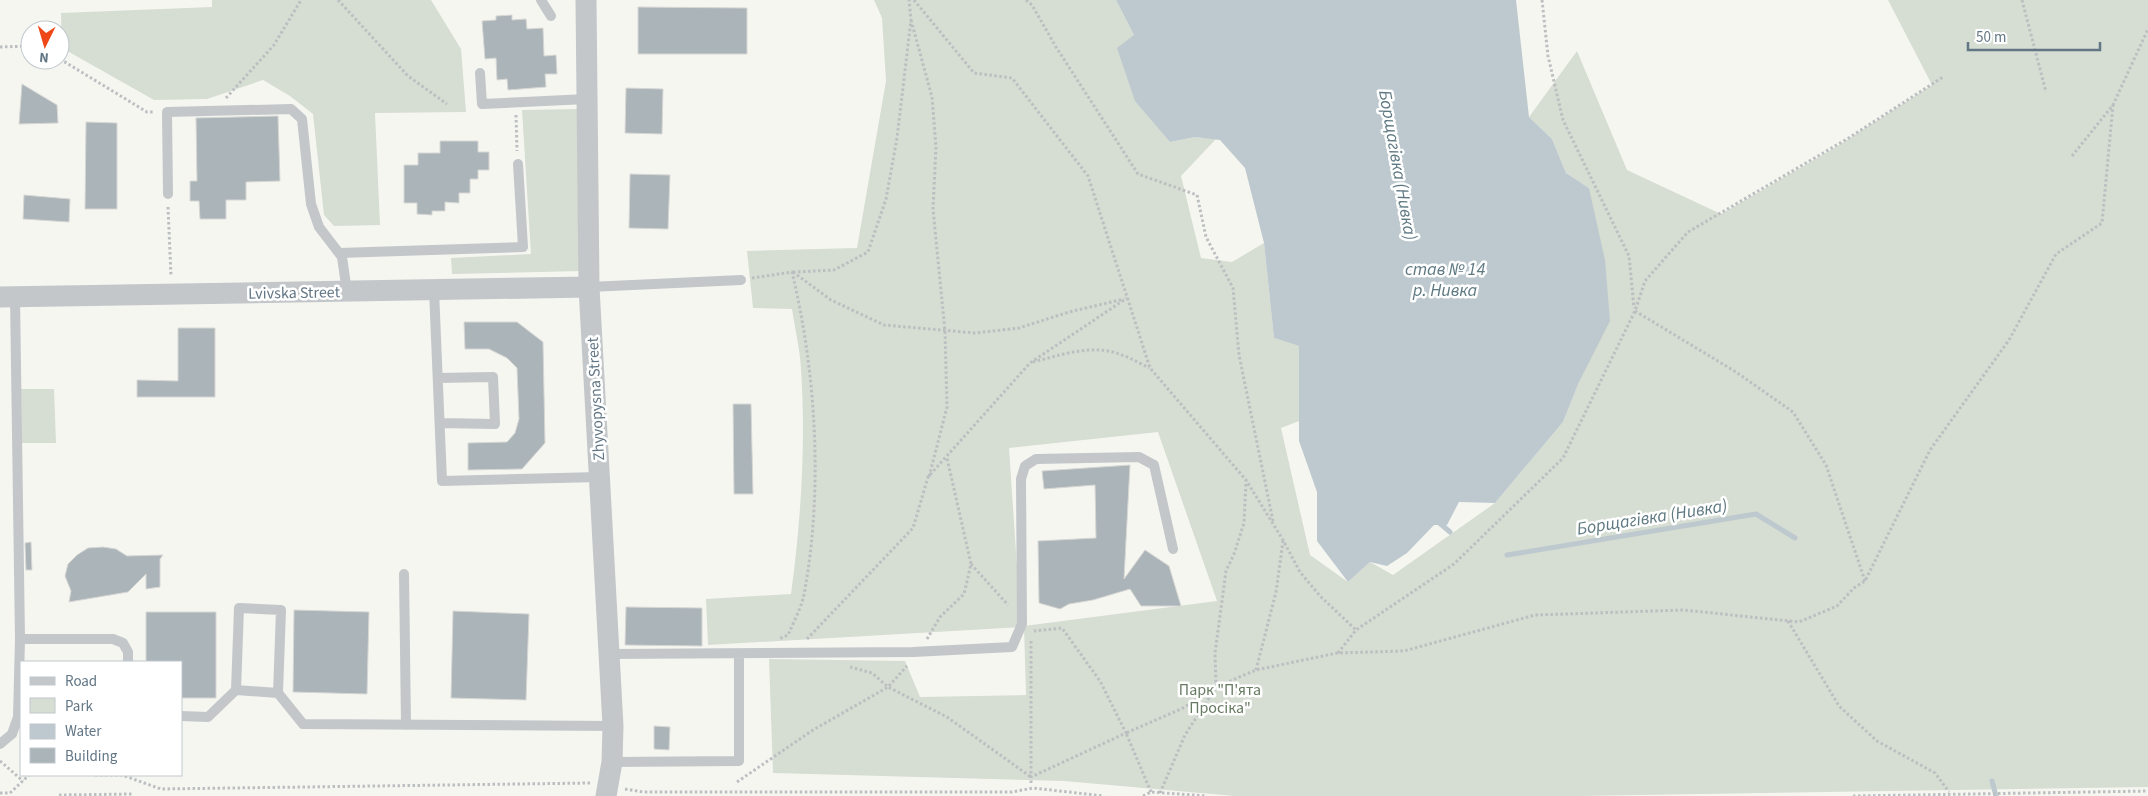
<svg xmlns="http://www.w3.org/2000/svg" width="2148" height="796" viewBox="0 0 2148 796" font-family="'Source Sans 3',sans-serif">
<rect width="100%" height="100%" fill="#f6f6f1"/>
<path fill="#d6ddd2" d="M212,0h219l30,49 5,63 -91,1 5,112 -46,1 -10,-11 -11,-101 -23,-18 -27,-16 -56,19 -53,1 -92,-52 -1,-35 151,-6z
M874,0h242l18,35 36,107 25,-5 21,2 -35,37 20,82 31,4 32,-19 10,95 25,8v75l-18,7 29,127 38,27 22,-20 23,13 102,-72 68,-81 16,-40 10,-194 -23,-15 -14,-34 -23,-22 48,-66 50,119 94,44 115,-67 96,-62 -44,-85h260v787l-572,9h-341l-171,-15 -291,-8 -4,-114 136,2 15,36 106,-2 -2,-69 193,-25 -59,-169 -149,16 12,179 -313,18 -2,-46 85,-5c10,-74 15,-150 10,-225 -1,-20 -6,-40 -9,-60l-39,-1 -6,-57 110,-3 29,-167 -4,-63z
M580,109l2,162 -130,3 -1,-16 80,-4 -9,-144z
M21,389h33l2,54h-34z"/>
<path fill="#bdc9ce" d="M1116,0h400l13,117 23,22 14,34 23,15 16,72 5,61 -31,61 -16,40 -68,81 -36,-1 -12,23h-13l-27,28 -20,13 -17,-4 -22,20 -31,-41v-49l-18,-51v-95l-25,-8 -10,-95 -19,-75 -25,-28 -25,-3 -25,5 -35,-41 -18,-53 17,-13z"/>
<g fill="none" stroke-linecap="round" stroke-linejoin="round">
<path stroke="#bdc9ce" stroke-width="5" d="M1436,520l14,12
M1507,555l249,-41 39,24
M1992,781l4,15"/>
</g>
<path fill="#abb4b9" stroke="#d7d7d4" d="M638,7l109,1v46h-109z
M512,15v5l14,-1 1,10 16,-1 1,28 12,-1 1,19h-12l1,13 -38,3 -1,-11 -10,1 -1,-22 -11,1 -3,-38 14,-1v-4z
M22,84l35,21 1,18 -39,1z
M626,88l37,1 -1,45 -37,-1z
M278,116l2,65 -34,1v18h-20v19h-26l-1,-18h-9v-20h7l-1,-63z
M86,122l31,1v86h-32z
M440,141h38v11h11v18h-11v9h-8v14h-11v10l-14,-1v9h-13v4l-15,-1v-11h-13v-38h14v-12h22z
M630,174l40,1 -2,54 -39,-1z
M24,195l46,4 -1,23 -46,-3z
M464,322h53l26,20 2,101 -23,26 -54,1v-27l39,-1 8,-9 4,-14 -2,-51 -10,-10 -18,-9h-24z
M178,328h37v69h-78v-17l41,1z
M733,404h18l2,90h-19z
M1130,465l-6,114 21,-29 24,16 12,40h-40l-11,-17 -37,11 -24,4 -9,5 -21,-6 -1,-62 58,-3 -1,-53 -51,4 -2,-18z
M31,542l1,28h-6l-1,-27z
M103,547l13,2 11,7 36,-1 -3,4v28l-14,2v-15l-18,18 -59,10 2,-11 -6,-15 3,-12 9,-9 11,-7z
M626,607l76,1v38l-77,-1z
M294,610l75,2 -2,82 -74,-2z
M453,611l76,3 -3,86 -75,-2z
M146,612h70v86h-35v-36h-35z
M654,726l16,1 -1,23 -15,-1z"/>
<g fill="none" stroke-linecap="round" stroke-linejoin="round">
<path stroke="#bcbfc1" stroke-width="3" stroke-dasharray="2.5 2.5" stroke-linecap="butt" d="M338,0l70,76 39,28
M914,0l60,73 38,5 76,98 62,192 96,112 37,60 17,32 20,24 36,34
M1026,0l6,5 24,42 82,127 59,21 9,42 27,51 6,67 34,166
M1542,0l6,56 15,64 66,136 5,52
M2022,0l24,92
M911,20l21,77 4,50 -3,62 12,122 2,76 -18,70
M0,47l30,-1
M60,59l87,53h7
M226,98l48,-53 27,-45
M516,115l1,36
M2072,156l41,-51 35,-76
M168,207l3,69
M793,272l38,28 53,25 91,8 44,-5 50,-16 55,-13
M793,272l41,-2 34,-18 18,-53 11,-61 14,-118 -2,-20
M752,278l40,-6c24,100 31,216 13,317 -2,16 -11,32 -17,46l-9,4
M1635,311l101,61 57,40 33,53 39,116
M1033,362c20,-5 44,-13 65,-12 18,0 36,10 51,18
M971,564l37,41
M1788,621l51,85 38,35 58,32 14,19
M807,639l106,-111 15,-51 102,-114 97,-65
M927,639l13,-22 24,-23 7,-30 -24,-106
M1031,641v136
M1338,653l18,-23 98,-66 109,-106 72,-147 10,-30 43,-49 159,-93 96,-62
M850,667l22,6 16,14 59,30 84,60
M1256,670l20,-78 7,-51
M0,761l23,20
M95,775h27l39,14 429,-6
M737,782l76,-52 75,-43 19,-21
M1031,783v-6l95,-44 -26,-52 -38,-53 -28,3
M625,789l18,3h369l21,-4 71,8
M1151,792l-25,-59 57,-25 33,-21 40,-17 81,-17 67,-2 131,-36 148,-5 116,12 38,-16 17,-18 11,-7 65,-131 79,-110 47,-86 46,-31 11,-118
M0,793h10l19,-18
M1160,793l25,-58 31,-48 -1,-34 11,-82 8,-17 10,-31 2,-42
M59,795l74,-1
M1143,796l8,-4 56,4
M1853,796l295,-5"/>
<path stroke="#c3c7ca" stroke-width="10" d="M541,0l10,16
M480,73l2,31 105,-5
M168,194l-1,-82 124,-3 11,10 9,85 8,23 23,30 5,35
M339,253l184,-6 -5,-83
M589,287l152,-7
M434,290l8,191 157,-4
M15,297l5,342
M438,378l55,-1 2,47 -55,-1
M404,574l2,151
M610,654l303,-2 99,-5 10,-23 -1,-145 4,-13 11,-7 103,-2 15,8 19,84
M236,690l3,-82 42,2 -3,83 25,31 310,2
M181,716l27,1 28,-27 42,3
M0,744l12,-10 6,-17 2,-78h93l10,4 5,9v10
M612,762l127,-1v-107"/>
<path stroke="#c3c7ca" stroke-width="21" d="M586,0l3,287 24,439 -1,36 -6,34
M0,297l589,-10"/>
</g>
<g text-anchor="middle" stroke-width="5" stroke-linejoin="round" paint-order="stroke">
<g font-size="16" fill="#627685" stroke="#fff">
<text transform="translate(294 292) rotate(-1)" y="6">Lvivska Street</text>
<text transform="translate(595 399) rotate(-93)" y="6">Zhyvopysna Street</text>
</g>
<g font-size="16" fill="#677b62" stroke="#fff">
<text x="1220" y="695">Парк "П'ята<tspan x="1220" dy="18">Просіка"</tspan></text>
</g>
<g font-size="18" font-style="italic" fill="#5e7982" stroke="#fff">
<text transform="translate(1398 165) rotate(80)" y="6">Борщагівка (Нивка)</text>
<text x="1445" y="275">став № 14<tspan x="1445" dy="21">р. Нивка</tspan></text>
<text transform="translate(1652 517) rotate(-9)" y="6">Борщагівка (Нивка)</text>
</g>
</g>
<rect x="20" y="661" width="162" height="115" fill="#ffffff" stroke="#c0c8ce"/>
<rect x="30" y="677" width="25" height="8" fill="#c3c7ca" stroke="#c0c8ce"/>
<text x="65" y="686" font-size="15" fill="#627685">Road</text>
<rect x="30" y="698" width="25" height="15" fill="#d6ddd2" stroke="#c0c8ce"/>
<text x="65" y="711" font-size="15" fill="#627685">Park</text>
<rect x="30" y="724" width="25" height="15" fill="#bdc9ce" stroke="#c0c8ce"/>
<text x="65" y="736" font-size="15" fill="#627685">Water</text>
<rect x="30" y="748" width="25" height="15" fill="#abb4b9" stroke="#c0c8ce"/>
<text x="65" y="761" font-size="15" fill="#627685">Building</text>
<g transform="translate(45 45) rotate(185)"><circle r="24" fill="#ffffff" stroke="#c0c8ce"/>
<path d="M0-4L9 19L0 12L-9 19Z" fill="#ef4718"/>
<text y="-8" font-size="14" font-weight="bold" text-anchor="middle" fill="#627685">N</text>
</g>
<path d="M1968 42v8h132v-8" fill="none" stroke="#627685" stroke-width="2.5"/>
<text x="1976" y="42" font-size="15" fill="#627685" stroke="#ffffff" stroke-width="4" paint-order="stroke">50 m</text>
</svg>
